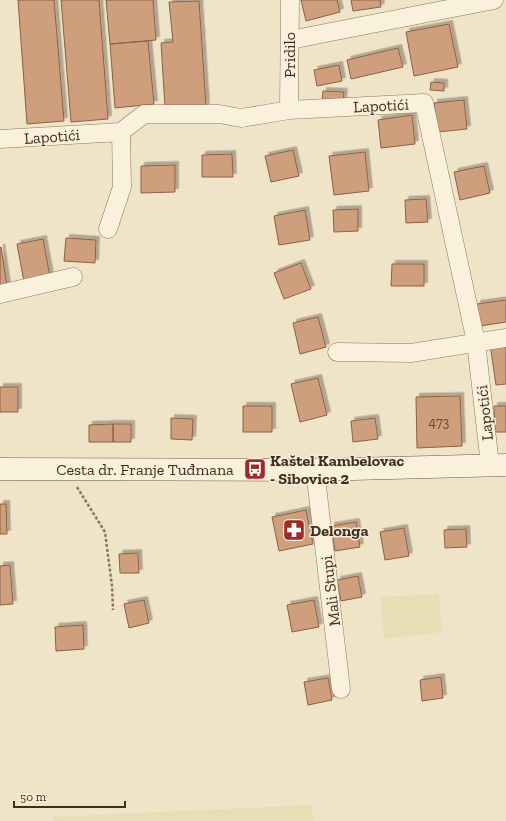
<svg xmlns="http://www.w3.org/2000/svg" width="506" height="821" viewBox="0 0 506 821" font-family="'Zilla Slab',serif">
<defs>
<filter id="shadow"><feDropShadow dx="3.5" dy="-3.5" stdDeviation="0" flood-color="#0004"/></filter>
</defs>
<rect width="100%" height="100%" fill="#f0e4c8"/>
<path fill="#e6deb5" d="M439,594l3,38 -58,7 -4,-42z
M311,805l3,16h-260l-1,-4z"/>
<path fill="#cf9f7d" stroke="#8d5f41" filter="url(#shadow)" d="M18,0h36l10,121 -37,3z
M61,0h38l9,119 -37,3z
M106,0h47l3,40 -46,4z
M301,0h36l3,12 -34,9z
M351,0h29l1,7 -28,4z
M199,1l7,106h-41l-4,-64 12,-1 -4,-40z
M449,24l9,43 -44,9 -8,-44z
M148,41l6,63 -39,4 -5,-64z
M398,48l5,19 -52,12 -4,-19z
M339,65l3,16 -25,5 -3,-16z
M431,82l13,1v8l-14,-1z
M323,91l21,1 -1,10 -21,-1z
M464,100l3,29 -30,3 -3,-29z
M412,115l3,29 -34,4 -3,-28z
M293,150l6,26 -28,6 -6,-26z
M365,152l4,39 -35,4 -5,-39z
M232,154l1,23h-31v-22z
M175,165v27l-34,1v-27z
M484,166l6,27 -30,7 -6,-28z
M426,199l2,23 -22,1 -1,-23z
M358,209v22l-24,1 -1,-22z
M305,210l5,30 -31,5 -5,-29z
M66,238l30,2 -1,23 -31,-2z
M43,239l7,38 -26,5 -7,-38z
M1,247l6,39 -7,1v-39z
M301,263l10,26 -27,10 -10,-26z
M392,264h32v22h-33z
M506,300v22l-26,4 -3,-22z
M318,317l8,30 -26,7 -7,-31z
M506,341v43l-10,1 -6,-41z
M318,378l9,37 -27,7 -9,-38z
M0,387h18v25h-18z
M460,396l2,50 -45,2 -1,-51z
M243,406h29v26h-29z
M494,406h12v26h-11z
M171,418l22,1 -1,21 -21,-1z
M375,418l3,21 -25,3 -2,-21z
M113,424v18h-24v-17z
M113,424h18v18h-18z
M0,504h6l1,30h-7z
M306,510l7,34 -34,7 -7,-34z
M356,522l4,25 -25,4 -4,-25z
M404,528l5,28 -24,4 -5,-28z
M466,529l1,18 -22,1 -1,-18z
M138,553l1,20h-19l-1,-19z
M10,565l3,39 -13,1v-39z
M358,576l4,21 -21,4 -4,-21z
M144,600l5,23 -20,5 -5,-24z
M314,600l5,27 -27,5 -5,-27z
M83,625l1,24 -28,2 -1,-24z
M441,677l2,21 -21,3 -2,-21z
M328,678l4,22 -24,5 -4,-23z"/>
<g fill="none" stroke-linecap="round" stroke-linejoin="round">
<g stroke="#8d765c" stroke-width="19">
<path id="street" d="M290,40l204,-40
M289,110l1,-110
M0,139l121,-7 23,-18h75l22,4 48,-8 135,-7 52,239 14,123
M108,229l14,-42 -1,-55
M0,294l73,-17
M337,352l74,1 95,-15
M315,470l26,219"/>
</g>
<g stroke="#6f573f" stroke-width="23">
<path id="secondary" d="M0,469l315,1 191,-5"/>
</g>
<path stroke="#8d765c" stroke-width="2.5" stroke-dasharray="3 2" stroke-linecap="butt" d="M77,487l28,45 7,54 1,24"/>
<use href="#street" stroke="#faf1dc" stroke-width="18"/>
<use href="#secondary" stroke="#faf1dc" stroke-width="22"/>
</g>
<defs>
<g id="bus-square" transform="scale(1.15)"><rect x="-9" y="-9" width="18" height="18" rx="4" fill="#9e2a2b" stroke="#f7eed8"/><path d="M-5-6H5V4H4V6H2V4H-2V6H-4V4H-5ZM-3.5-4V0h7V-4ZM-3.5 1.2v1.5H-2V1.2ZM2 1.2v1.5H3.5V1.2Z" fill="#fff"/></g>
<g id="pharmacy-square" transform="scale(1.15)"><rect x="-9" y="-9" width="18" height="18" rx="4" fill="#9e2a2b" stroke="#f7eed8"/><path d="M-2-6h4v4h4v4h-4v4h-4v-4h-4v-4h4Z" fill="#fff"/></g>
</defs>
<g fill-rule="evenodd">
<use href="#bus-square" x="255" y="469"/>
<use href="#pharmacy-square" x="294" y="530"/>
</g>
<g text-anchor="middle" stroke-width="3" stroke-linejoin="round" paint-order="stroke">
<g font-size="14" fill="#624a37">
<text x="439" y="427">473</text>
</g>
<g font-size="16" fill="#3d2e20" stroke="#f7eed8">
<text transform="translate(289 55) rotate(-90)" y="6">Pridilo</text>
<text transform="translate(381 105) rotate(-3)" y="6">Lapotići</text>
<text transform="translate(52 136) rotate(-4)" y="6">Lapotići</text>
<text transform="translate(484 413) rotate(-96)" y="6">Lapotići</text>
<text x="145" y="475">Cesta dr. Franje Tuđmana</text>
<text transform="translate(330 591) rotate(-97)" y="6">Mali Stupi</text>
</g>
<g font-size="16" font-weight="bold" fill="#3d2e20" stroke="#f7eed8" text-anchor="start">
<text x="270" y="466">Kaštel Kambelovac<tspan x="270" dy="18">- Sibovica 2</tspan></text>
<text x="310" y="536">Delonga</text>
</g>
</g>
<path d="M14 801v6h111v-6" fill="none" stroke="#3d2e20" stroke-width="2"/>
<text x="20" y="801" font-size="12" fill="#3d2e20" stroke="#f7eed8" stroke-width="3" paint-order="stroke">50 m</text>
</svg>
